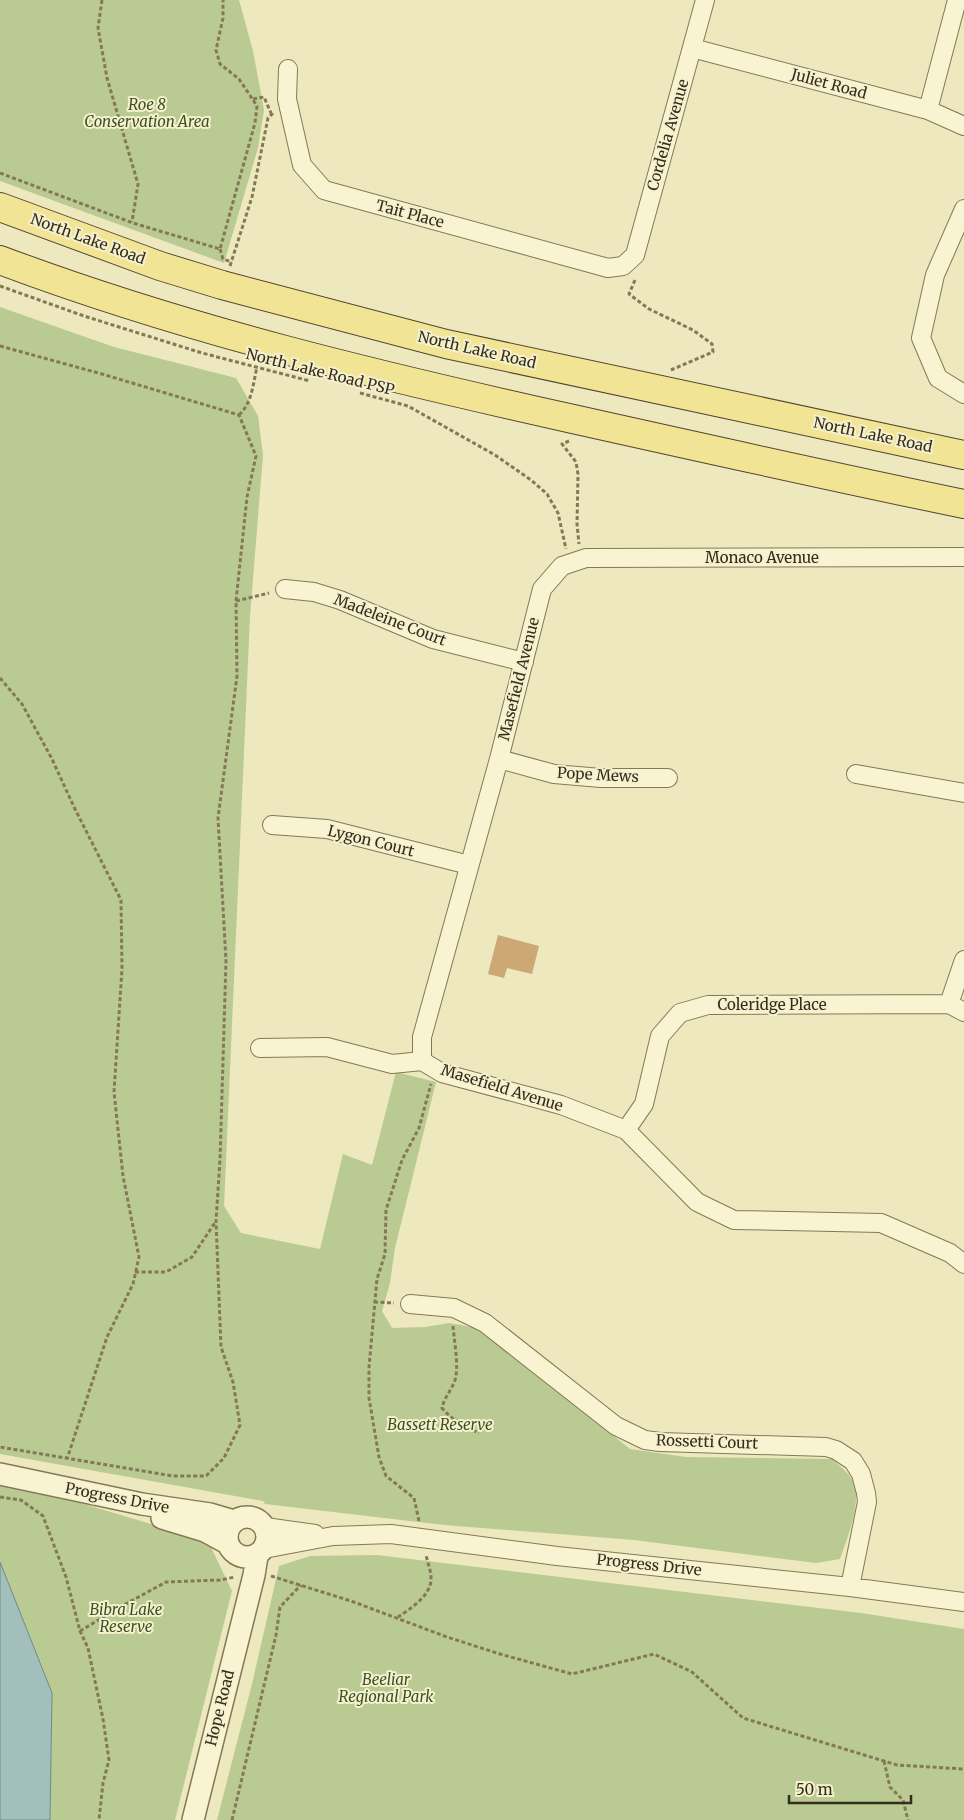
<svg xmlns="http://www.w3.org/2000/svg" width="964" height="1820" viewBox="0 0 964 1820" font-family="Merriweather,serif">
<rect width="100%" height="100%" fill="#ede8be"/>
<path fill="#baca93" d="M0,0h239l14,51 11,59 -6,38 -34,115 -224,-82z
M0,307l114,40 122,31 22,38 5,39 -13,161 -26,590 17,27 79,16 23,-95 29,11 24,-93 40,10 -41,166 -5,35 -8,28 10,17 33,-1 24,-4 23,4 14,7 144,115 56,8 146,2c9,8 20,16 23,27 5,20 -8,53 -15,73l-24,4 -182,-23 -190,-15 -179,-21 -2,-3 -263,-47z
M0,1479l208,62 24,50 -57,229h-125l2,-127 -52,-131z
M377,1555l484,58 103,16v191h-747l35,-136 27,-118 31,-10z"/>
<path fill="#a2bfbb" stroke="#698c8a" d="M0,1562l52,131 -2,127h-50z"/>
<path fill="#cba874" d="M498,935l41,11 -7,28 -25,-6 -3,10 -16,-4z"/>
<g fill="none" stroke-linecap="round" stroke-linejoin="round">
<g stroke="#857857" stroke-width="20">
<path id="minor" d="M692,48l236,62 36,16
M288,69l-1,30 15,66 22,25 284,78 15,-2 12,-11 70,-255
M928,110l29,-110
M964,209l-29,66 -14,63 17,40 26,16
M964,557l-378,1 -24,8 -20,23 -43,170 -77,278v24l20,12 119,32 65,25 71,72 37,18 147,3 69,30 14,11
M285,589l29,3 26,8 93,39 91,23
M499,759l55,15 47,4h67
M856,774l108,19
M272,825l55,4 142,36
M949,1004l15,-44
M260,1048l67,-1 65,17 30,-3
M626,1130l18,-26 16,-68 20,-23 28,-8 241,-1 15,8
M410,1304l44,4 31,15 131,103 29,14 15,2 166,5 10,3 17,11 8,13 5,19 1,9 -17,85
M265,1527l50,7
M264,1549l69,-13 58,-2 166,22 293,31 114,15"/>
</g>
<g stroke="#857857" stroke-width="24">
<path id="tertiary" d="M0,1474l142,30 68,10 24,7
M227 1537a20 20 0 1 1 40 0a20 20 0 1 1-40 0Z
M162,1518l43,13 22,12
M193,1820l61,-245 3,-19"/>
</g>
<g stroke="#52452c" stroke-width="30">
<path id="primary" d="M0,207l160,59 62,19 224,59 518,111
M0,260c186,70 380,116 573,159 130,29 260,58 391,85"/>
</g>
<path stroke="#857857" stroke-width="3" stroke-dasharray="4 2.5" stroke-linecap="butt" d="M102,0l-4,28 9,50 31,106 -6,38
M253,99l11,-2 7,16
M0,173l133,50 87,26 35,-126 2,-17 -18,-27 -19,-15 -4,-14 7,-32v-18
M220,249l3,10 9,3
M230,266l22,-69 16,-79 6,-6
M635,280l-6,14 20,15 44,21 19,14 1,8 -42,18
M0,286l84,30 118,37 108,28
M0,346l102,28 137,41 17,41 -9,41 -11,104 1,75 -19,142 8,143 -6,199 -4,61 5,126 12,35 7,43 -16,33 -18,18h-33l-173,-29
M360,393l48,13 87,49 36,25 16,14 11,19 8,36
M239,415c13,-12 14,-31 18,-48
M569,441l-7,3 14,18 2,12 -1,50 2,20
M236,601l33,-8
M0,678l22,26 30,55 22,48 47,93 1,69 -8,123 9,84 16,81 -6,27 -26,53 -40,122
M135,1272h31l26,-15 24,-36
M374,1302l20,1
M453,1326c1,15 7,43 1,57 -4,9 -10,15 -12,25 10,12 23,19 37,25
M0,1497l21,3 22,16 23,61 14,54 8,17 15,71 6,41 -6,23 -4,37
M419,1521l-5,-23 -28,-22 -7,-19 -10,-59v-31l8,-88 8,-25 1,-44 16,-50 17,-32 12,-44
M271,1576l80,25 96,36 53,17 72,20 82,-20 38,18 51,46 154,47 67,4
M398,1617c12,-8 34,-22 33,-39 0,-8 -4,-16 -5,-24
M80,1631l42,-25 44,-24 54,-2 15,-3
M884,1761l6,26 13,13 5,20
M232,1820l44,-185 4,-28 21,-22"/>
<use href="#minor" stroke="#f8f4d1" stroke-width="18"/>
<use href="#tertiary" stroke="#f8f4d1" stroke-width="21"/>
<use href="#primary" stroke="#f1e595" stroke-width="28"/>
</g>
<g text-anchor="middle" stroke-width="4" stroke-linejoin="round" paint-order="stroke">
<g font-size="15" fill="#342c1c" stroke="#f5f1ce">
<text transform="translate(829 84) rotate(15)" y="5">Juliet Road</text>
<text transform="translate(668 135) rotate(-74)" y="5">Cordelia Avenue</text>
<text transform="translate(410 214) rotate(15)" y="5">Tait Place</text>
<text transform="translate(88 239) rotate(20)" y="5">North Lake Road</text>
<text transform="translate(477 350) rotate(13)" y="5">North Lake Road</text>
<text transform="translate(320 372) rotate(14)" y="5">North Lake Road PSP</text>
<text transform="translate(873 435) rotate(12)" y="5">North Lake Road</text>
<text x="762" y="563">Monaco Avenue</text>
<text transform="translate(390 620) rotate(21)" y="5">Madeleine Court</text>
<text transform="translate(519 679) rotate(-76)" y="5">Masefield Avenue</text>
<text transform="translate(598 775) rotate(3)" y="5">Pope Mews</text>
<text transform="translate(371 841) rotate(14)" y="5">Lygon Court</text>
<text x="772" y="1010">Coleridge Place</text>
<text transform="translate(502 1088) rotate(17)" y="5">Masefield Avenue</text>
<text transform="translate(707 1442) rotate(2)" y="5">Rossetti Court</text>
<text transform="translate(117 1498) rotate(11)" y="5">Progress Drive</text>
<text transform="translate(649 1565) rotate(6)" y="5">Progress Drive</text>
<text transform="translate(220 1708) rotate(-76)" y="5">Hope Road</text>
</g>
<g font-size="15" font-style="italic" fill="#3c5123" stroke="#f5f1ce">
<text x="147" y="110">Roe 8<tspan x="147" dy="17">Conservation Area</tspan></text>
<text x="440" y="1430">Bassett Reserve</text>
<text x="126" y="1615">Bibra Lake<tspan x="126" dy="17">Reserve</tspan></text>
<text x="386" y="1685">Beeliar<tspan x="386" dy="17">Regional Park</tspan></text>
</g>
</g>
<path d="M789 1795v8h122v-8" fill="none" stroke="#342c1c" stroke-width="2.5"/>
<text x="796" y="1795" font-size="15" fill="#342c1c" stroke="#f5f1ce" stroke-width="4" paint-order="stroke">50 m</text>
</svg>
